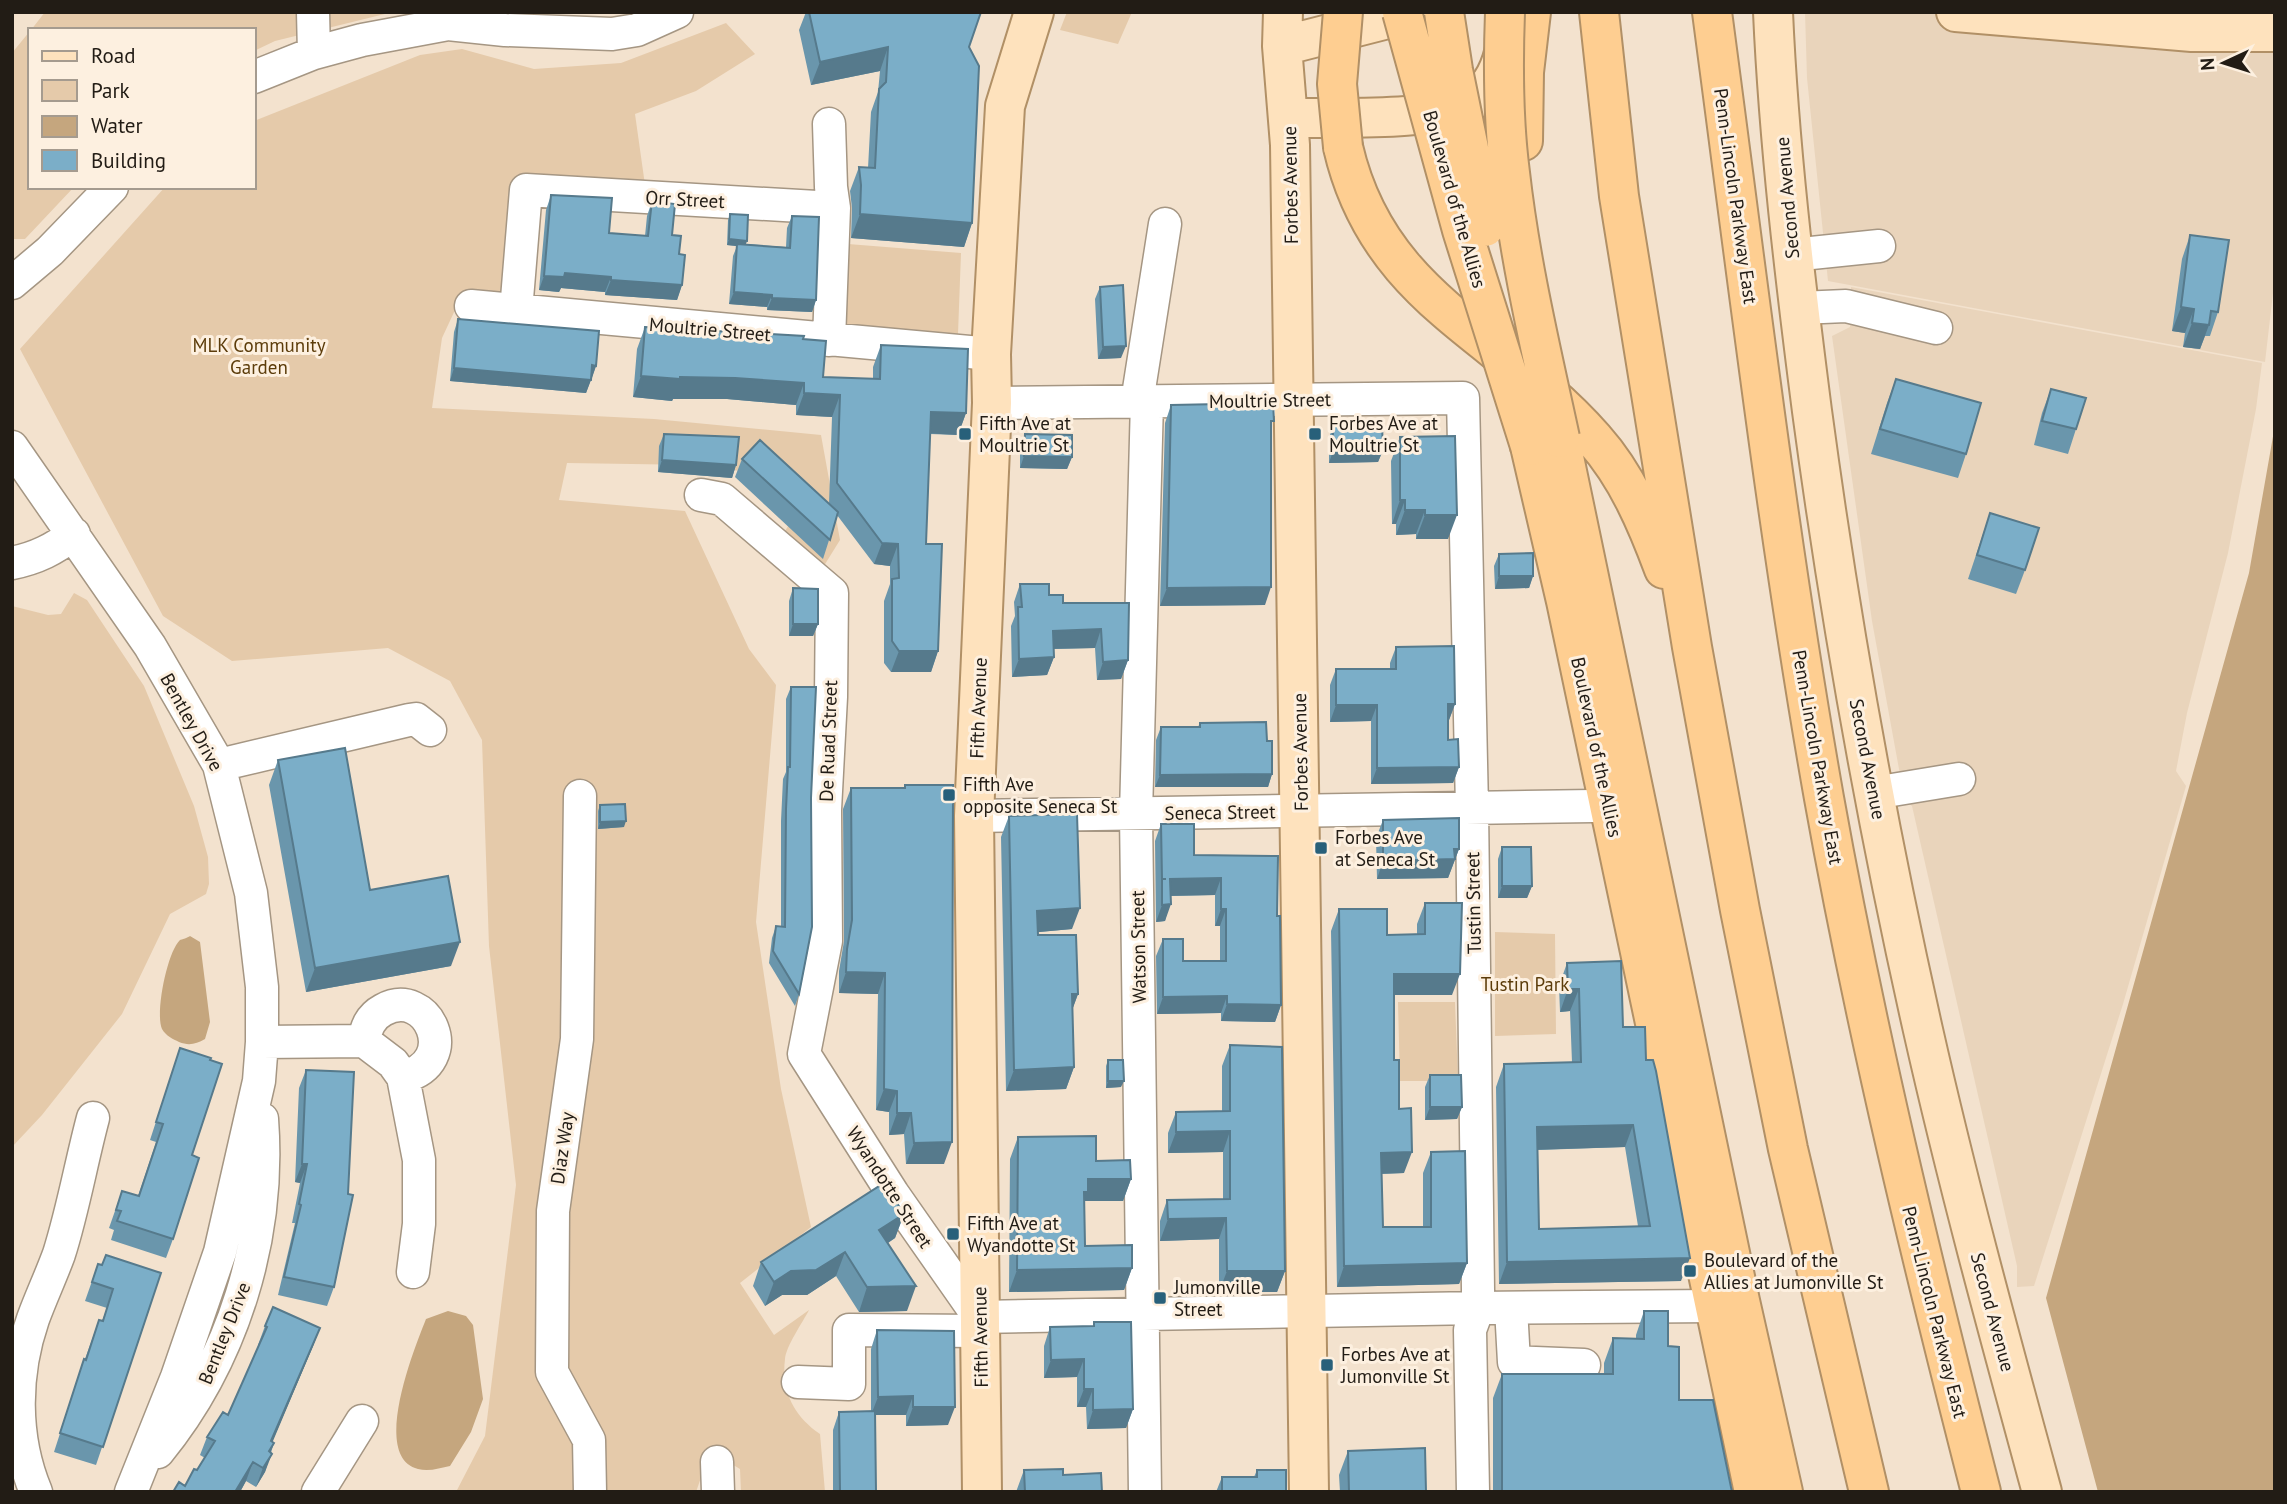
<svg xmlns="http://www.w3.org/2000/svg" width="2287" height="1504" viewBox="0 0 2287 1504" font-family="'PT Sans',sans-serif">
<rect width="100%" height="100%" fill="#f3e2ce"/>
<path fill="#e9d4bb" d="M1805,12h470v264l-10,86 -437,-81 -21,-203z
M1851,287l411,76 -6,46 -28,144 -41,160 -11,58 10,15 -63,218 -89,282 -17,1v-21l-105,-460 -6,-4 -7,-33 -27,-148 -40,-285 18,-9z"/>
<path fill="#e5caaa" d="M45,12h348l-118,29 -21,10v-21h-223z
M1067,12h65l-14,32 -58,-14z
M726,23l29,31 -59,37 -61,23 10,71 -132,-7 -7,116 -44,1 -20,43 -10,70 222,11 167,16 19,105 -18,29 -39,-35 15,-23 -43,-38 -59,-8 -129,-2 -8,37 126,11 64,138 27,36 -20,237 25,167 30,138 -71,56 34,52 35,-25c-6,12 -23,36 -24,49 -4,32 9,57 35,75l5,58h-84l-1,-23 -30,-18 -14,41h-240l29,-56 31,-251 -27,-239 -7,-206 -32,-59 -62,-33 -156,13 -69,-45 -143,-267 145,-162h89v-66l166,-66 42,-6 72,20 87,-6z
M30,31v156h44l-49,52h-13v-186z
M848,244l113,9 -3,81 -117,-10z
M74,593l13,7 57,86 50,120 14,51 1,27 -3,10 -36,20 -48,100 -80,101 -30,32v-541l36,9 13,-1z
M1495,932l60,2 1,100 -61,2z
M1398,1002h57l3,79h-58z"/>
<path fill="#c5a67e" d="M2275,425v1067h-177l-52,-194 203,-725z
M190,936l10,6 10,80 -5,17c-9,5 -16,7 -26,3 -6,-3 -13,-6 -17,-13 -7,-15 5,-77 18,-89 1,0 9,-3 10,-4z
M448,1311l18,5 7,9 10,74 -12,33 -21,34c-10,2 -21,6 -32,3 -48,-12 -3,-122 8,-150z"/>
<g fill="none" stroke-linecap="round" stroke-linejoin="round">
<g stroke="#a59683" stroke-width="35">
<path id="minor" d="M313,12l1,41
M254,77l60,-24 48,-13 86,-16 57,6 107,4 25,-4 40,-18
M1792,255l87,-9
M12,283l38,-32 62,-64
M471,306l520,48
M1799,308l47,-2 90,22
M516,311l10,-121 308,18
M829,340l5,-132 -3,-21 -2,-63
M1137,402l28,-178
M992,403l471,-5 9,410 6,482v18l-8,22 3,162
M12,447l138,199 69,119 32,128 11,94v55l-3,39 -39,171 -43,125 -46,115
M701,495l21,4 110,94 -1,104 -6,113 1,131 -22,113 89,140 86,123 499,-9 236,-2
M12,563c25,-5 42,-14 62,-29
M219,765l190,-45 7,-1 14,11
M1874,793l85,-14
M580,796l-3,243 -24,172 -1,161 37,68 1,52
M974,816l619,-10
M364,1041c2,-13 6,-24 19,-31 45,-25 80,52 20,67
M262,1042l102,-1 29,22 10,14 16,83v64l-6,48
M1511,1308l3,54 70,3
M798,1382l51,2v-54l131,1
M158,1452c75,-92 113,-214 104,-333
M717,1462l1,30
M36,1492c-23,-55 -22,-118 -3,-173 8,-22 18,-43 26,-65 14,-44 22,-91 34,-136
M318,1492l44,-71
M1145,1492l-9,-678 11,-413"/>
</g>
<g stroke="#b19066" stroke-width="42">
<path id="major" d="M1283,12l-1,34 8,99 19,1347
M1773,12c6,134 22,267 39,399 28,208 65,415 111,619 35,155 77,308 119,462
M1956,12l236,20h83
M1282,46l133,-34
M1289,118c44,-1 153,5 186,-19 18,-12 27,-34 31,-55
M982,1492l-8,-676 18,-413 -1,-49 14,-248 29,-94"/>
</g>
<g stroke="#b19066" stroke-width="42">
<path id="highway" d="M1599,12l20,184 73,451 48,263 48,239 81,343
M1712,12c35,263 66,526 112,786 42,234 98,464 157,694
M1523,141l1,-69 7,-60
M1343,147c35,153 159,187 251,292 33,37 53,84 70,130
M1560,438l180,863 43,191
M1530,446l36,155 188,891"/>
</g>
<use href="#minor" stroke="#fff" stroke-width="32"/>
<use href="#major" stroke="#fee2bd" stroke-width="38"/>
<use href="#highway" stroke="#fece91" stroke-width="38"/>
<g stroke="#b19066" stroke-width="42" stroke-linecap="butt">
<path id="highway-bridge" d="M1343,12l-6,72 6,63
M1402,12l60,218 68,216
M1444,12l9,58 32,157
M1505,12c-2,54 -2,108 5,161 10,89 31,177 50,265"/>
</g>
<use href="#highway-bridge" stroke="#fece91" stroke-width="38"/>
</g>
<path fill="#6a96ac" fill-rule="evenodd" d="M806,12h175l-12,35 3,176 -8,24 -113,-9 1,-30 -2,-17 9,-24 9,1 3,-56 7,-20 2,-21 -69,14 -12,-55z
M551,195l58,38 36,3 2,-20 5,-15 20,34 7,19 3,31 -5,15 -72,-5v-3l-44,-4 -2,4 -20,-2 7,-80z
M730,214l16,30 40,3 1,-19 5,-12 24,84 -4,12 -45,-2v-3l-38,-3 4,-48 4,-10 -10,-1 1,-25z
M2190,235l28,77 -8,24h-5l-5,13 -17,-2 2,-14 -13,-2 10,-72z
M1100,287l21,71 -23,1 -3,-60z
M458,319l138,47 -10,27 -136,-12 4,-49z
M645,327l158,12 20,38 50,2v-12l8,-22 85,68 -8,22 -28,-1 -4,110 12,107 -7,21h-40l-7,-9v-62l6,-17v-18l-16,-2 -37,-49 -14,44 -88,-82 7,-18 87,45 3,-87 -36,-2v-10l-69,-6h-54l-1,2 -39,-4 4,-48z
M1896,379l70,75 -8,24 -87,-24 16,-51z
M2051,389l25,40 -8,25 -34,-9 8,-32z
M1171,405l100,23 -6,177 -105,1 5,-183z
M1333,426l50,24 -5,12 -49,1v-25z
M664,434l72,31 -4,13 -74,-6 1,-26z
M1025,434l47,23 -5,12 -47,-1v-22z
M1400,437l48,102h-32v-5l-20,1v-11h-4l-1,-63z
M1990,513l35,57 -9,24 -48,-15z
M1499,554l34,22 -4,12 -34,1 -1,-23z
M1020,584l29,11 14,8h66l-1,57 -7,19 -24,1 -2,-32 -42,1 1,8 -7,18 -35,2 -1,-51 4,-10 -1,-14z
M793,588l25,36 -5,12h-24v-35z
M1396,647l59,57 -6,16 -1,20 11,27 -6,16 -82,1v-63l-41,1v-37l6,-16h54v-6z
M791,687l8,307 -4,12 -26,-43 3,-25 4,-12h5v-105l2,-42 3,-7v-73z
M1200,723l67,18 5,33 -4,13h-113l1,-47 5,-13h37z
M278,760l92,130 81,76 -145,26 -37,-207z
M905,785l39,379h-38l-2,-30 -15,1v-23l-13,-2 2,-116 -39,-1v-22l5,-30 -1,-132 8,-21h53z
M600,805l24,22 -26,2v-18z
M1009,816l63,113 -34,3v3l40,59 -6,16 2,57 -8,22 -60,2 -5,-254z
M1383,820l76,29 -11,29 -71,1 -1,-41z
M1161,824l33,31 83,61 4,89 -6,17 -54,-1v-8l-64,1 -1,-58 7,-17 20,22h37v-35h-5v-31l-44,1 -6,25 -9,1 -1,-81z
M1502,847l30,39 -5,12h-29v-39z
M1425,903l27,92h-58v65l10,113 -22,1 1,53h40v-54l8,-21 36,111 -8,21 -122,3 -6,-356 8,-22 48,26h30v-11z
M1567,963l56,64 23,33 35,221 -182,3 -3,-197 8,-23 68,-2 -2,-51 -10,1 -1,-26zM1625,1147l13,79 -99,3 -1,-79z
M1230,1045l55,226 -8,21h-58v-53l-59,2v-20l7,-21 56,-1v-47l-55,1v-20l8,-21 46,-1v-45z
M180,1048l12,107 -19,84 -7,19 -55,-18 3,-10 -5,-2 13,-37 16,5 18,-54 -6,-2z
M1108,1060l13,27 -15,1v-22z
M306,1070l28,217 -7,19 -49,-11 17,-72h-3l8,-40 -5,-1 4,-94z
M1430,1075l32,32 -5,12 -32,1v-33z
M1018,1137l78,24 35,18 -8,22h-39l1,45 47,22 -8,22 -115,2 1,-133z
M904,1214l-9,24 -7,5 19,68 -48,1 -23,-36 -29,19h-25l-17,11 -12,-20 8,-24z
M98,1264l63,9 -65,192 -42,-13 30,-93h1l14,-39 3,1 5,-13 -22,-7z
M1644,1311l24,35 11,54 53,92h-239v-94l9,-24h102v-11l9,-25h23v-3z
M1094,1322l39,87 -7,19 -39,1 -1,-22h-9v-30l-33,1v-32l6,-19 43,-1z
M265,1326l55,2 -7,18 -41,96 2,1 -9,29 -9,15 -10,-6 -6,11h-67l12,-6 12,-16 8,-12 -5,-3 7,-18 21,-22 31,-70h-1z
M877,1330l71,95 -42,1v-11h-31l1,77h-43v-62l6,-18 32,-1v-62z
M1348,1451l78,41h-86l-1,-17z
M1024,1470l39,5 39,17h-86z
M1257,1470l29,22h-70l6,-15h32z"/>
<path fill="#567a8c" d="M888,47l-8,24 -69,14 9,-23z
M860,214l112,9 -8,24 -113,-9z
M729,239l18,2 -2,6 -18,-2z
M565,273l46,4 -6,15 -44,-4 -2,4 -20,-2 5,-14z
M611,280l71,5 -5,15 -72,-5z
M734,292l38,3 -5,12 -38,-3z
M772,298l44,2 -4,12 -45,-2z
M2181,307l13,2 -9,24 -13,-2z
M2192,323l17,2 -9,24 -17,-2z
M1126,346l-5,12 -23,1 5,-12z
M592,365l4,1 -4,12h-5z
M454,368l137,12 -5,13 -136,-12z
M641,376l94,2 69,5 -8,22 -69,-6h-54l-1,2 -39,-4z
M804,393l36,2 -8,22 -36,-2z
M931,412l35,1 -8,22 -35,-2z
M1383,450l-5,12 -49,1 4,-12z
M1024,456l48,1 -5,12 -47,-1z
M662,460l74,5 -4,13 -74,-6z
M1400,500h5l-9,24h-4z
M1405,510h20l-9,24 -20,1z
M1425,515h32l-9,24h-32z
M882,543l16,1 -8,22 -16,-2z
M1499,576h34l-4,12 -34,1z
M1271,587l-6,18 -105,1 7,-18z
M793,624h25l-5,12h-24z
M1101,629l-6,19 -49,1 7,-18z
M899,651h39l-7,21h-40z
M1054,657l-7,18 -35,2 7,-18z
M1128,660l-7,19 -24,1 6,-18z
M1448,704h7l-6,16z
M1336,705h41l-6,16 -41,1z
M1459,767l-6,16 -82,1 6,-16z
M1272,774l-4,13h-113l5,-12z
M626,821l-2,6 -26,2 2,-7z
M1454,849h5l-11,29 -71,1 6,-18z
M1221,878l-6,17 -52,1 7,-17z
M1502,886h30l-5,12h-29z
M1171,904l-6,17 -9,1 6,-17z
M1080,908l-8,21 -43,4 8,-22z
M1221,909h5l-6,17h-5z
M460,942l-9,24 -145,26 9,-24z
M846,972l39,1 -7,21 -39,-1z
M1394,974h66l-8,21h-65z
M1568,989h11l-9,22 -10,1z
M1072,994h6l-8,22z
M1227,996l-6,17 -64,1 6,-17z
M1227,1004l54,1 -6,17 -54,-1z
M1074,1067l-8,22 -60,2 8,-21z
M1108,1081h16l-3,6 -15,1z
M884,1089l13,2 -8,21 -13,-2z
M1430,1107h32l-5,12 -32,1z
M897,1113h14l-7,21 -15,1z
M1633,1125l-8,22 -96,3 8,-23z
M1230,1131l-7,21 -55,1 8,-21z
M952,1142l-8,22h-38l8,-21z
M1412,1152l-8,21 -30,1 7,-21z
M302,1164h5l-7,19 -5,-1z
M1088,1179h43l-8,22h-39l-8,12z
M904,1214l-9,24 -24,16 8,-24z
M1226,1218l-7,21 -59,2 8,-22z
M845,1252l-9,24 -29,19h-25l-17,11 9,-24 17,-11z
M1690,1258l-9,23 -182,3 8,-22z
M1467,1263l-8,21 -122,3 7,-21z
M1132,1268l-8,22 -115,2 8,-22z
M1227,1271h58l-8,21h-58z
M916,1286l-9,25 -48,1 8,-25z
M320,1328l-7,18 -48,114 6,-19z
M1084,1359l-7,18 -33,1 7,-18z
M1084,1389h9l-7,18h-9z
M913,1396l-7,19h-35l7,-18z
M913,1407h42l-7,18 -42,1z
M1133,1409l-7,19 -39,1 6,-19z
M274,1443l-7,18 5,-7 -7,18 -9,15 13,-36z
M253,1462l-7,19 -6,11h-5z"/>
<path fill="#7baec8" stroke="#567a8c" stroke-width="2" fill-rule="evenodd" d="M809,12h172l-12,35 10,19 -7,157 -112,-9 1,-29 -2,-18 16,1 4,-79 7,-7 2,-35 -68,15z
M551,195l61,3 -3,35 39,3 4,-35 23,3 -3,31 9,1 -2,18 6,1 -3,30 -71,-5v-3l-46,-4 -1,4 -20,-1z
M730,214l18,1 -1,26 -18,-2z
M792,216l27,1 -3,83 -44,-2v-3l-38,-3 3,-48 53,4z
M2190,235l39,5 -11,72 -7,-1 -2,14 -17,-2 2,-14 -13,-2z
M1123,285l3,61 -23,1 -3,-60z
M458,319l141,12 -3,35 -4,-1 -1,15 -137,-12z
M645,327l159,9 -1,3 23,2 -3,36 57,2 1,-34 87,4 -2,64 -35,-1 -5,132h16l-4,107h-39l-7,-10v-62l7,-1 -1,-34 -16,-1 -45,-60 3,-88 -36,-2v-10l-69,-5 -55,-1v2l-39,-3z
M1896,379l85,24 -15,51 -86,-25z
M2051,389l35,9 -10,31 -34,-8z
M1273,403l1,18h-3v166l-104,1 4,-183z
M1382,425l1,25 -50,1v-25z
M664,434l75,3 -3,28 -74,-5z
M1025,434l47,1v22l-48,-1z
M1455,436l2,79h-32v-5h-20v-10h-5v-63z
M760,440l78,72 -8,28 -88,-81z
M1990,513l49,15 -14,42 -48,-15z
M1533,553v23h-34v-22z
M1020,584h29v11h14v8h66l-1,57 -25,2 -2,-33 -48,2 1,26 -35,2 -1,-52h4z
M793,588l25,1v35h-25z
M1454,646l1,58h-7v36l10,-1 1,28 -82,1v-63h-41v-36h60v-22z
M791,687h25l-5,111 1,129 -13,67 -26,-43 3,-25 9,1 1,-118 2,-42h2z
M1266,722l1,19h5v33l-112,1 1,-48h39v-4z
M345,748l25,142 78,-14 12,66 -145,26 -37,-208z
M905,785h48l-1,357 -38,1 -3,-30h-14v-22l-13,-2 1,-116 -39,-1 1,-23 5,-29 -1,-132h54z
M625,804l1,17 -26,1v-17z
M1077,814l3,94 -43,3 1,24h38l2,59h-6l2,73 -60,3 -5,-254z
M1459,818v31h-5l1,10 -72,2v-41z
M1161,824h33v31l84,1 -1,60h3l1,89 -54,-1v-8l-64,1v-58h20v22h43v-52h-5v-31l-51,1 1,25 -9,1v-26h4h-4z
M1502,847h29l1,39h-30z
M1425,903h37l-2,71h-66v86h5v49l12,-1 1,44 -31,1 2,74h48v-75l34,-1 2,112 -123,3 -5,-357h48v26l38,-1z
M1621,961l2,66h22l1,33h7l3,11 34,187 -183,4 -3,-198 77,-2 -2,-73h-11l-1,-26zM1633,1125l17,101 -111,3 -2,-102z
M1230,1045l52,2 3,224h-58l-1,-53 -58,1 -1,-19 63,-1v-68l-54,1v-20l54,-1z
M180,1048l31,10 -1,2 12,4 -30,91 7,3 -26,81 -56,-18 4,-10 -5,-1 6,-19 17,5 24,-72 -7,-2z
M1108,1060h15l1,21h-16z
M306,1070l48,2 -6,122 5,1 -19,92 -50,-10 17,-72 -2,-1 8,-40h-5z
M1430,1075h31l1,32h-32z
M1096,1136v25l34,-1 1,19h-43v13h-4l1,54 47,-1v23l-115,2 1,-133z
M884,1183l20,31 -25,16 37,56 -49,1 -22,-35 -29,18 -25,1 -17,11 -13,-20z
M106,1255l55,18 -58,174 -43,-14 24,-74 2,1 13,-40 4,1 10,-32 -21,-7 6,-18 4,1z
M273,1307l47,21 -49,113 3,2 -5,8 3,3 -9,14 -10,-6 -18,30h-62l6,-10 6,4 9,-17 3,1 18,-29 -8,-4 16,-25 5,3 39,-88 -2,-1z
M1644,1311h24v35l11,1v53h34l19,92h-230v-118h111v-36l31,1z
M1094,1322h37l2,87 -40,1v-21h-9v-30l-33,1 -1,-33 44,-1z
M877,1330l77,1 1,76h-42v-11l-35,1z
M875,1411l1,81h-36l-1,-80z
M1425,1448l1,44h-77l-1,-41z
M1063,1469v6l38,-2 1,19h-77l-1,-22z
M1257,1470h29v22h-64v-15h35z"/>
<g fill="#28607a" stroke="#fdf0e0" stroke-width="2.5">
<rect x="958" y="427" width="14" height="14" rx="3.5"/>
<rect x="1308" y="427" width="14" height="14" rx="3.5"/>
<rect x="942" y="788" width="14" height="14" rx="3.5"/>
<rect x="1314" y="841" width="14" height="14" rx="3.5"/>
<rect x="946" y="1227" width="14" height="14" rx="3.5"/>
<rect x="1683" y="1264" width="14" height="14" rx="3.5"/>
<rect x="1153" y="1291" width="14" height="14" rx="3.5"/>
<rect x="1320" y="1358" width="14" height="14" rx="3.5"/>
</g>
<g text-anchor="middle" stroke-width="6" stroke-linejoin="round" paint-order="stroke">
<g font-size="19" fill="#221c15" stroke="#fdf0e0">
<text transform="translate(1290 185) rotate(-91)" y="7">Forbes Avenue</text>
<text transform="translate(1736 196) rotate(82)" y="7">Penn-Lincoln Parkway East</text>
<text transform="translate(1787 198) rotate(-95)" y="7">Second Avenue</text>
<text transform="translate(685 199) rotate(3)" y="7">Orr Street</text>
<text transform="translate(1455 199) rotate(74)" y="7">Boulevard of the Allies</text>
<text transform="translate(710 329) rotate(5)" y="7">Moultrie Street</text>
<text transform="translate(1270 400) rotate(-1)" y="7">Moultrie Street</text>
<text transform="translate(978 708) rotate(-88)" y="7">Fifth Avenue</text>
<text transform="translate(192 722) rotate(61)" y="7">Bentley Drive</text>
<text transform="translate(828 741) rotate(-88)" y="7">De Ruad Street</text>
<text transform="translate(1597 747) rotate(78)" y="7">Boulevard of the Allies</text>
<text transform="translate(1300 752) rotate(-91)" y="7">Forbes Avenue</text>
<text transform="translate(1818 757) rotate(80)" y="7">Penn-Lincoln Parkway East</text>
<text transform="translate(1868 759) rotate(79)" y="7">Second Avenue</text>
<text transform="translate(1220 812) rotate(-1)" y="7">Seneca Street</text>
<text transform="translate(1473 903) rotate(-91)" y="7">Tustin Street</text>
<text transform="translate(1138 947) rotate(-91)" y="7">Watson Street</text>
<text transform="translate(562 1148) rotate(-82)" y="7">Diaz Way</text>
<text transform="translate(890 1187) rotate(57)" y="7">Wyandotte Street</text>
<text transform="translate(1935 1312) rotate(76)" y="7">Penn-Lincoln Parkway East</text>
<text transform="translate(1993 1312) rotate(75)" y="7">Second Avenue</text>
<text transform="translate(224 1333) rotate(-68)" y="7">Bentley Drive</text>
<text transform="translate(980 1337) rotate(-91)" y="7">Fifth Avenue</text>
</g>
<g font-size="19" fill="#5c3c0a" stroke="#fdf0e0">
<text x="259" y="352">MLK Community<tspan x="259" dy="22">Garden</tspan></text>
<text x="1525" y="991">Tustin Park</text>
</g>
<g font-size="19" fill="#221c15" stroke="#fdf0e0" text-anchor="start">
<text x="979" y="430">Fifth Ave at<tspan x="979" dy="22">Moultrie St</tspan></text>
<text x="1329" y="430">Forbes Ave at<tspan x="1329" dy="22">Moultrie St</tspan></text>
<text x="963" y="791">Fifth Ave<tspan x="963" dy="22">opposite Seneca St</tspan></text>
<text x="1335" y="844">Forbes Ave<tspan x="1335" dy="22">at Seneca St</tspan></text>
<text x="967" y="1230">Fifth Ave at<tspan x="967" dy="22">Wyandotte St</tspan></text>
<text x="1704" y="1267">Boulevard of the<tspan x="1704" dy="22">Allies at Jumonville St</tspan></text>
<text x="1174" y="1294">Jumonville<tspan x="1174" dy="22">Street</tspan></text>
<text x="1341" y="1361">Forbes Ave at<tspan x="1341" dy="22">Jumonville St</tspan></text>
</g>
</g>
<rect width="2287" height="1504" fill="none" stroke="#221c15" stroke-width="28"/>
<rect x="28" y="28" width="228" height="161" fill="#fdf0e0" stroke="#a59b8f" stroke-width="2"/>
<rect x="42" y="51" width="35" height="10" fill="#fee2bd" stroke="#a59b8f" stroke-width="2"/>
<text x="91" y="63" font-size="21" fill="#221c15">Road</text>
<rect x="42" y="80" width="35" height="21" fill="#e5caaa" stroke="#a59b8f" stroke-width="2"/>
<text x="91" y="98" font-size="21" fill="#221c15">Park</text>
<rect x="42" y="116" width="35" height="21" fill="#c5a67e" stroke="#a59b8f" stroke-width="2"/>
<text x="91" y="133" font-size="21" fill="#221c15">Water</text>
<rect x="42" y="150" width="35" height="21" fill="#7baec8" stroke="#a59b8f" stroke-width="2"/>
<text x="91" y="168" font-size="21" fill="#221c15">Building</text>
<g transform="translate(2224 63) rotate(266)" stroke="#fdf0e0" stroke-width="5" paint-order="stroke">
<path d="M0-5L12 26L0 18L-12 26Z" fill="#221c15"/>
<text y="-10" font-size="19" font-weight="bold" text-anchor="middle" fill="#221c15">N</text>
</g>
</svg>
